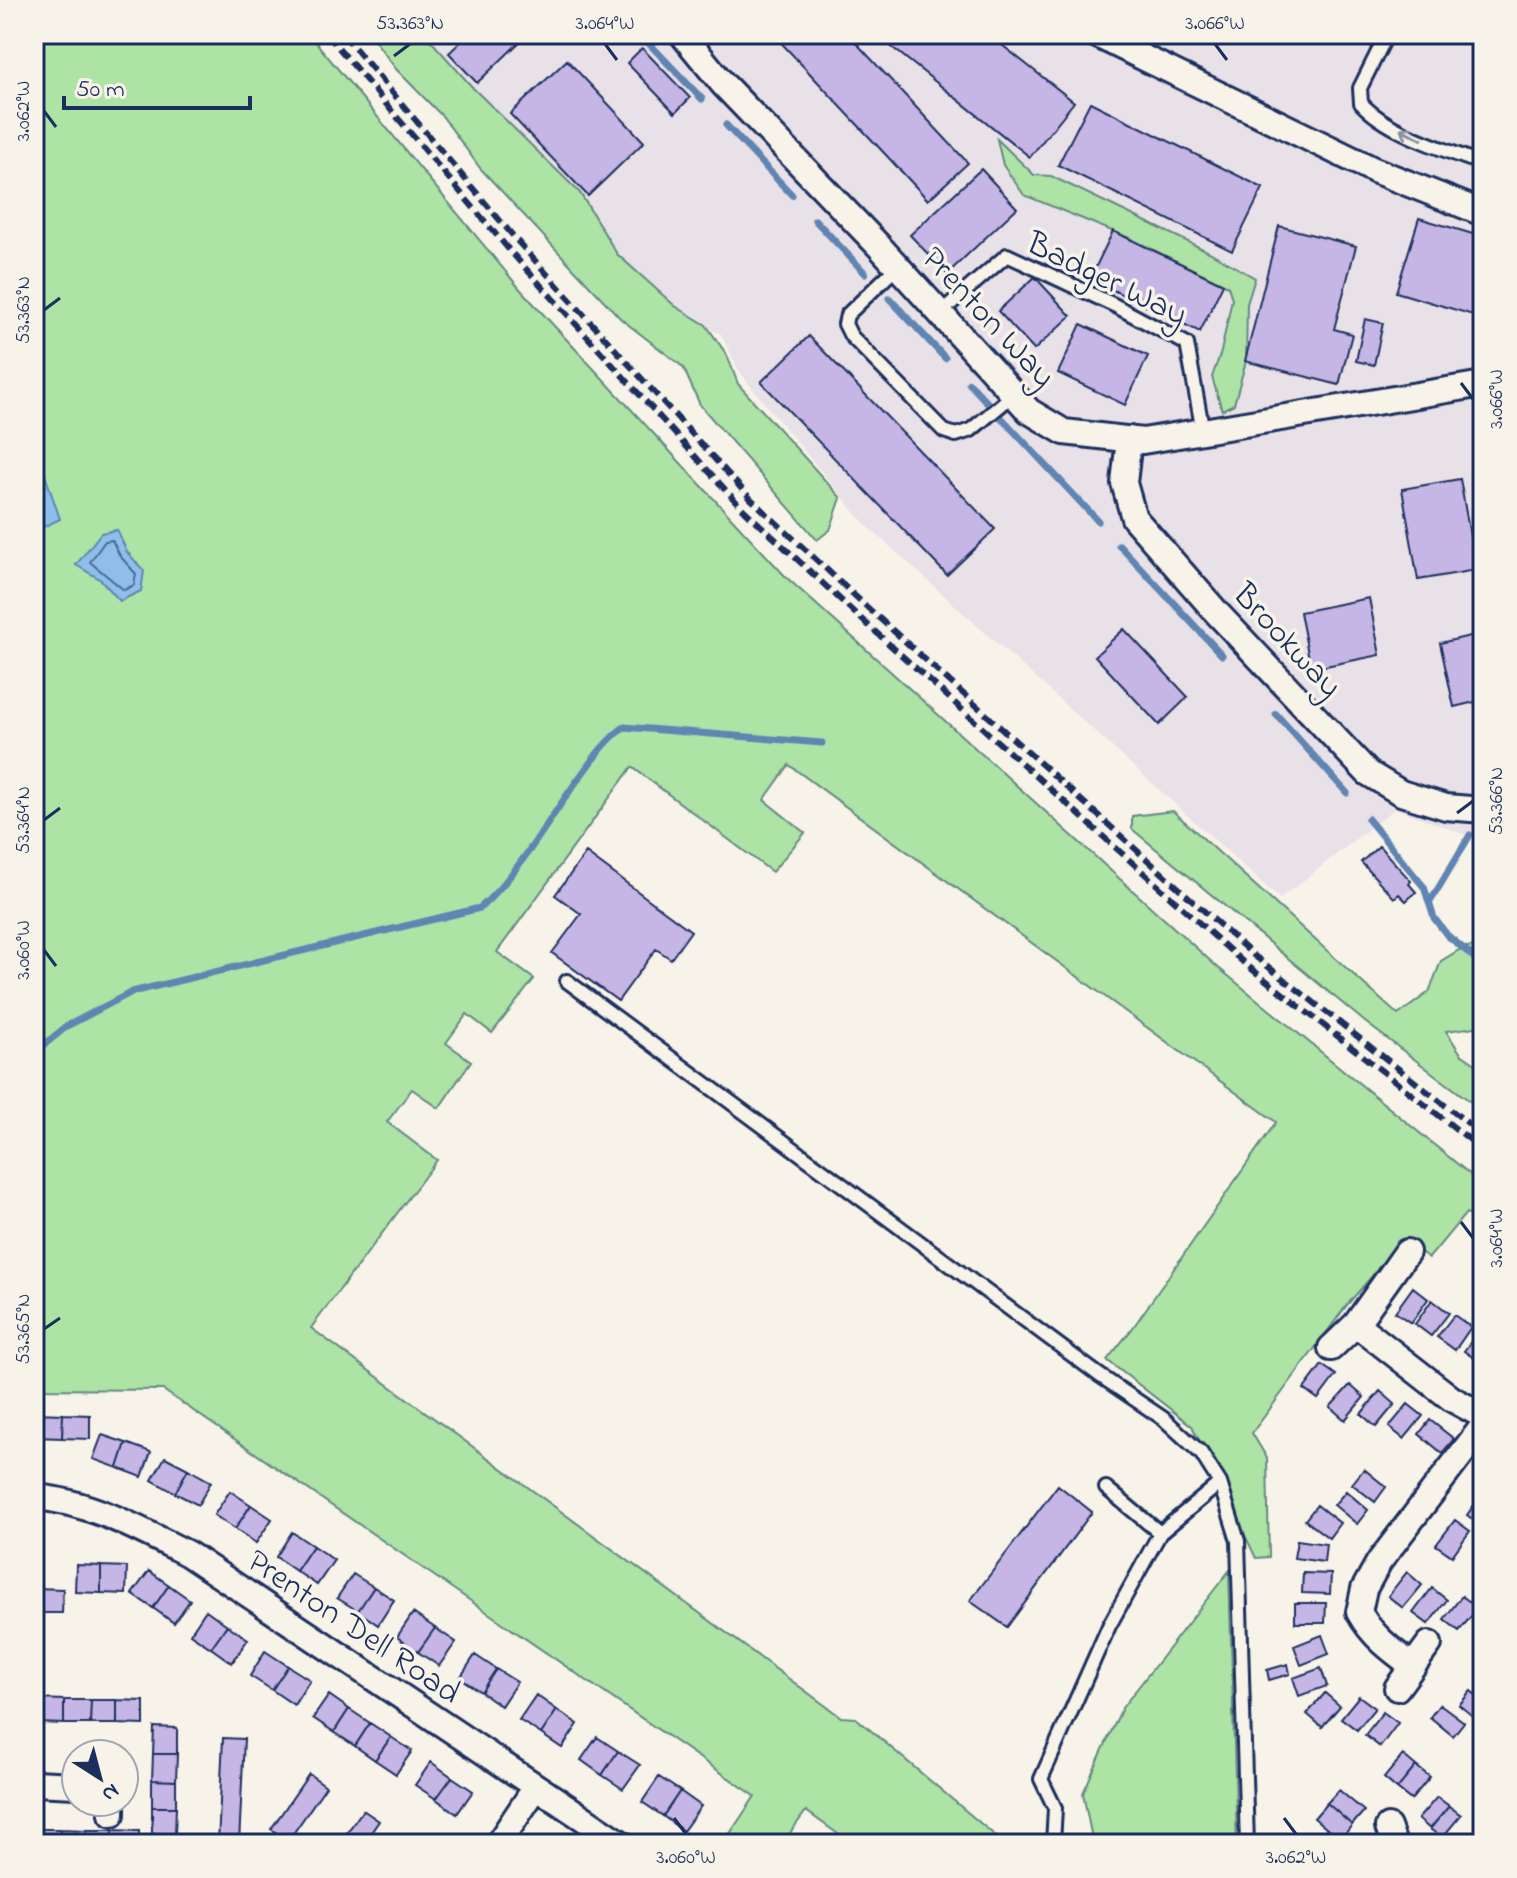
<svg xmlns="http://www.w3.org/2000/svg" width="1517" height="1878" viewBox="0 0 1517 1878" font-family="'Indie Flower',sans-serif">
<rect width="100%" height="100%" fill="#f7f3e8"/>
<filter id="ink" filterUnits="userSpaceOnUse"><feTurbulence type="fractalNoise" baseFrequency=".0125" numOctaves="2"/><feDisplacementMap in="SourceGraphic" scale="16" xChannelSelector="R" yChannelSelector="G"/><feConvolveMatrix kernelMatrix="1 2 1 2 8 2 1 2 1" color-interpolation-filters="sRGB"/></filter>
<g filter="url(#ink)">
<path fill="#e8e1e7" d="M419,34h1064v811l-1,-4 -87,-33 -115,91 -415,-375 -113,-136 -14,-19 -17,-35 -103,-48z"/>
<path fill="#aee3a6" stroke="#648982" stroke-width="2" d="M34,34h275l211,255 266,288 429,388 268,220v38l-17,-10 -37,45 -26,-18 -56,65 -95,128 15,25 2,99 -13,1 -64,-132 -85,-66 25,-31 144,-207 -487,-357 -25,35 41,33 -33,39 -140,-105 -135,185 37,27 -42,54 -25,-19 -21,29 25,18 -32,47 -27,-19 -25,33 50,38 -126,168 530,389 15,1 149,126h-153l-46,-33 -24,33h-59l32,-48 -592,-406 -129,-1z
M370,34h55l49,55 106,104 37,61 58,52 31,19 21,30 11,29 103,114 -11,32 -13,10 -117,-135 -17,-38 -62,-48 -58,-62 -83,-89 -37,-51 -47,-48z
M997,139l37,36 17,1 158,76 46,26 -8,26 -1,57 -12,43 -12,6 -10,-33 9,-25 11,-53 -4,-13 -99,-48 -105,-43 -21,-30z
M1173,811l225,204 31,-23 12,-31 23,-14 19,-1v80l-37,5 15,23 22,15v42l-118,-89 -233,-193v-13z
M1229,1571l8,273h-144l-10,-51 39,-85z"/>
<path fill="#8fbeea" stroke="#6185b2" stroke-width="2" d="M34,461l7,2 19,56 -21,10 -5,-3z
M117,530l10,22 17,19 -3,20 -21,10 -19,-21 -25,-15 25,-32z"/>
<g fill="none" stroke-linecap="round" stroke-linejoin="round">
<path stroke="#496896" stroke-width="2" d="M112,540l8,16 16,18 -2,11 -10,5 -34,-28 15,-21z"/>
<path stroke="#6185b2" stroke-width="7" d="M640,34l62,65
M726,125l66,70
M815,220l50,53
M889,298l56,60
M969,383l129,138
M1119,545l103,110
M1276,714l71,79
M1368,819l56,68 10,31 13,17 36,30
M1430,902l40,-67
M34,1053l33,-27 65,-34 348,-84c41,-37 69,-90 102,-134 13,-18 25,-34 42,-47l198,16"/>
</g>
<path fill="#c5b6e6" stroke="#1b2f5e" stroke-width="2" d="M469,34h59l-51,49 -28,-30z
M773,34h75l120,129 -40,37z
M879,34h109l86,68 -44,55 -152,-121z
M642,48l48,50 -15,15 -48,-50z
M567,60l77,82 -56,54 -78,-82z
M1090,102l173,86 -31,63 -174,-86z
M981,169l36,39 -70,66 -37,-39z
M1419,218l64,19v81l-87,-26z
M1279,226l77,20 -22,83 18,5 -13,51 -94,-24z
M1113,231l110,53 -23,48 -110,-53z
M1035,277l36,39 -37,34 -36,-39z
M1365,319l18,4 -9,42 -18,-4z
M1081,324l67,32 -23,49 -67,-32z
M809,336l186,193 -48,46 -186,-193z
M1460,479l16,91 -58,10 -16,-91z
M1369,598l11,57 -69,14 -11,-57z
M1124,629l64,68 -29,28 -64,-69z
M1483,633v67l-29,7 -14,-64z
M1379,846l32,35 -2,3 7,8 -10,9 -7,-7 -5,4 -33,-36z
M586,853l105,78 -20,28 -15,-10 -38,52 -66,-48 29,-39 -26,-19z
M1413,1287l15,12 -17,24 -16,-11z
M1432,1300l17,13 -18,23 -16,-12z
M1454,1315l17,12 -16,23 -18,-13z
M1482,1327l1,33 -2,3 -17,-12z
M1322,1365l14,10 -18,24 -14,-10z
M1350,1385l14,12 -19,23 -15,-13z
M1380,1391l15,13 -19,23 -15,-13z
M1408,1404l15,12 -19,23 -15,-12z
M35,1413l28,1 -1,24 -28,-1z
M63,1414l27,1v24l-28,-1z
M1430,1420l24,19 -12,14 -23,-19z
M102,1435l24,8 -8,25 -25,-9z
M126,1443l25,9 -9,25 -24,-9z
M165,1457l23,12 -13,24 -23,-13z
M188,1469l23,13 -13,23 -23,-12z
M1364,1469l22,18 -11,15 -23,-18z
M1058,1485l34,27 -85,115 -37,-26z
M230,1491l21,14 -16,24 -21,-14z
M1346,1491l22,19 -11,14 -23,-19z
M1477,1501l6,4v22l-16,-12z
M251,1505l21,14 -16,24 -21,-14z
M1317,1505l23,18 -11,15 -24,-18z
M1455,1520l15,11 -18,25 -16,-11z
M292,1532l21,14 -17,25 -20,-14z
M1297,1540l29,4 -2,18 -30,-4z
M313,1546l21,14 -17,25 -21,-14z
M76,1565l25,1v27l-26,-1z
M101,1566l26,1 -1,27 -25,-1z
M149,1571l20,14 -16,23 -21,-14z
M1407,1572l15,13 -19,23 -15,-12z
M1303,1573l28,1 -1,20 -28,-1z
M353,1574l21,13 -16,24 -21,-13z
M169,1585l21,15 -16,23 -21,-15z
M374,1587l20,13 -16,25 -20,-14z
M35,1588l28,1 -1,24h-27z
M1432,1588l15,12 -19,24 -15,-11z
M1462,1596l16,12 -19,23 -15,-12z
M1295,1603h31l-1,20h-30z
M206,1610l21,15 -16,23 -21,-14z
M413,1613l22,15 -17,24 -21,-15z
M227,1625l21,14 -16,24 -21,-15z
M435,1628l21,14 -17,24 -21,-14z
M1322,1635l7,19 -28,11 -7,-19z
M265,1651l23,15 -16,24 -22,-14z
M475,1655l21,14 -15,23 -21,-14z
M1288,1664l2,10 -21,6 -2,-10z
M288,1666l22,14 -16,25 -22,-15z
M1321,1668l6,18 -28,10 -6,-18z
M496,1669l21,13 -16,24 -20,-14z
M1471,1691l12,10 -1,23 -23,-19z
M1325,1693l15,13 -18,21 -15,-13z
M329,1695l20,14 -15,23 -21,-14z
M536,1695l21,15 -16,24 -22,-14z
M1359,1696l16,12 -18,22 -16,-12z
M37,1699l27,1v24l-27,-1z
M64,1700h27l-1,24h-26z
M91,1700h26v24h-27z
M117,1700l27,1v24l-27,-1z
M1440,1704l24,18 -11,14 -23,-19z
M349,1709l21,14 -15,23 -21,-14z
M557,1710l21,14 -16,24 -21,-14z
M1383,1712l15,11 -18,24 -15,-12z
M370,1723l21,14 -16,23 -20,-14z
M154,1727l23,1v26h-24z
M391,1737l21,14 -16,23 -21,-14z
M597,1737l21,14 -16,24 -21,-15z
M223,1738l21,1 -5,105h-21z
M618,1751l22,14 -17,24 -21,-14z
M153,1754h24l-1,27 -24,-1z
M1403,1755l13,11 -19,23 -13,-11z
M431,1762l21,15 -16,22 -21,-14z
M1416,1766l14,11 -19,23 -14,-11z
M309,1774l17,12 -38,55 -17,-12z
M452,1777l21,14 -16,23 -21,-15z
M659,1777l21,14 -17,25 -21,-14z
M152,1780l24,1v26h-24z
M1339,1790l25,21 -12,14 -25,-22z
M680,1791l21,15 -18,25 -20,-15z
M1437,1797l12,9 -19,23 -12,-10z
M1327,1803l25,22 -12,15 -26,-22z
M1449,1806l12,9 -19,23 -12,-9z
M152,1807h24l-1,27h-23z
M363,1810l16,11 -16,23h-24z
M34,1829h26v15h-26z
M60,1829l27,1 -1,14h-26z
M87,1830h26l-1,14h-26z
M113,1830l26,1v13h-27z"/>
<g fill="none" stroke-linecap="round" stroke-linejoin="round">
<g stroke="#1b2f5e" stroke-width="18">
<path id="lane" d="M1387,34l-27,54 1,15c27,30 85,47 122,61
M898,266l-51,49 -2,9 6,12 93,95 12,4 15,-5 43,-36
M940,313l67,-58 107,50 73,39 16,88
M567,981l532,394 65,44 37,34 19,30 18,58 9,303
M1160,1533l60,-50
M1053,1844l2,-36 -14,-29 68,-153 51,-93 -54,-45"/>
</g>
<g stroke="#1b2f5e" stroke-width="30">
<path id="street" d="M682,34l41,50 155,161 151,166 35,21 79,9 340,-57
M1095,34l279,136 109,43
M1129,439l-5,44 10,35 84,96 150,159 33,20 45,14 37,3
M1356,1324l96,75 31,17
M1331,1348l25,-24 51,-72
M34,1497c55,4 105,32 154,57l434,290
M1413,1666c-22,-16 -41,-30 -54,-54l5,-23 15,-27 104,-136
M1397,1688l32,-44
M34,1783l42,2
M112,1814v-12
M1388,1827l6,17
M498,1844l38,-57"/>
</g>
<use href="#lane" stroke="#f7f3e8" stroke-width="12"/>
<use href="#street" stroke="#f7f3e8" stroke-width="24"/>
<path stroke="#1b2f5e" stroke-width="6" stroke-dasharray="12 6" stroke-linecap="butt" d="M327,34l183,217 231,256 118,110 385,346 239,187
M343,34l176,209 231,255 118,110 384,346 231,181"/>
</g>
<defs><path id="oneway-shaft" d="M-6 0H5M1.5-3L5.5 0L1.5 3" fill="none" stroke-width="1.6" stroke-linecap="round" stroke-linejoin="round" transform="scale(2)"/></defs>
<use stroke="#8991a3" href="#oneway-shaft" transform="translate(1411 134) rotate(-154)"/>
</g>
<path fill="none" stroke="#1b2f5e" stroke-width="3" d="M605,44l12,16M1215,44l12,16M394,56l16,-12M44,111l12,16M44,310l16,-12M1461,383l12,16M1457,813l16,-12M44,820l16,-12M44,950l12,16M1461,1222l12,16M44,1329l16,-11M674,1818l12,16M1284,1818l12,16"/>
<g text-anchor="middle" stroke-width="7" stroke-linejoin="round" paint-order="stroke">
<g font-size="34" fill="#1b2f5e" stroke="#f7f3e8">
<text transform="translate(1108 277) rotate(26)" y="12">Badger Way</text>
<text transform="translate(990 316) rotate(47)" y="12">Prenton Way</text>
<text transform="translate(1289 639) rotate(47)" y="12">Brookway</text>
<text transform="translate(355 1625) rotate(34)" y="12">Prenton Dell Road</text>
</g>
</g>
<rect width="1517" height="1878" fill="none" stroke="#f7f3e8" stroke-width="88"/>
<g transform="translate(100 1778) rotate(144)"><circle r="38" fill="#f7f3e8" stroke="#9fa5b1" stroke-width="2"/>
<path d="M0-6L14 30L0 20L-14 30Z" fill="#1b2f5e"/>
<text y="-12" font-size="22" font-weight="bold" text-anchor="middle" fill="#1b2f5e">N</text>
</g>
<path d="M64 96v12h186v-12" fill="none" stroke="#1b2f5e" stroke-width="4"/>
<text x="76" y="96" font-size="24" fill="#1b2f5e" stroke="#f7f3e8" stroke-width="6" paint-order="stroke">50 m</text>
<rect x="44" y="44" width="1429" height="1790" fill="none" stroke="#1b2f5e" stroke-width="3"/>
<g font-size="20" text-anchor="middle" fill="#1b2f5e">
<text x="410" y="29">53.363°N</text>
<text x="605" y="29">3.064°W</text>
<text x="1215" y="29">3.066°W</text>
<text transform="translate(22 111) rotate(-90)" y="7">3.062°W</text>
<text transform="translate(22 310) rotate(-90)" y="7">53.363°N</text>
<text transform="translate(1495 399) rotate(-90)" y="7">3.066°W</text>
<text transform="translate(1495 801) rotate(-90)" y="7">53.366°N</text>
<text transform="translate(22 820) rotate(-90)" y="7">53.364°N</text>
<text transform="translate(22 950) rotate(-90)" y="7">3.060°W</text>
<text transform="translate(1495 1238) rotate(-90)" y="7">3.064°W</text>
<text transform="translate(22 1329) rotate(-90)" y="7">53.365°N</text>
<text x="686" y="1863">3.060°W</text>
<text x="1296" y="1863">3.062°W</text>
</g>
</svg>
